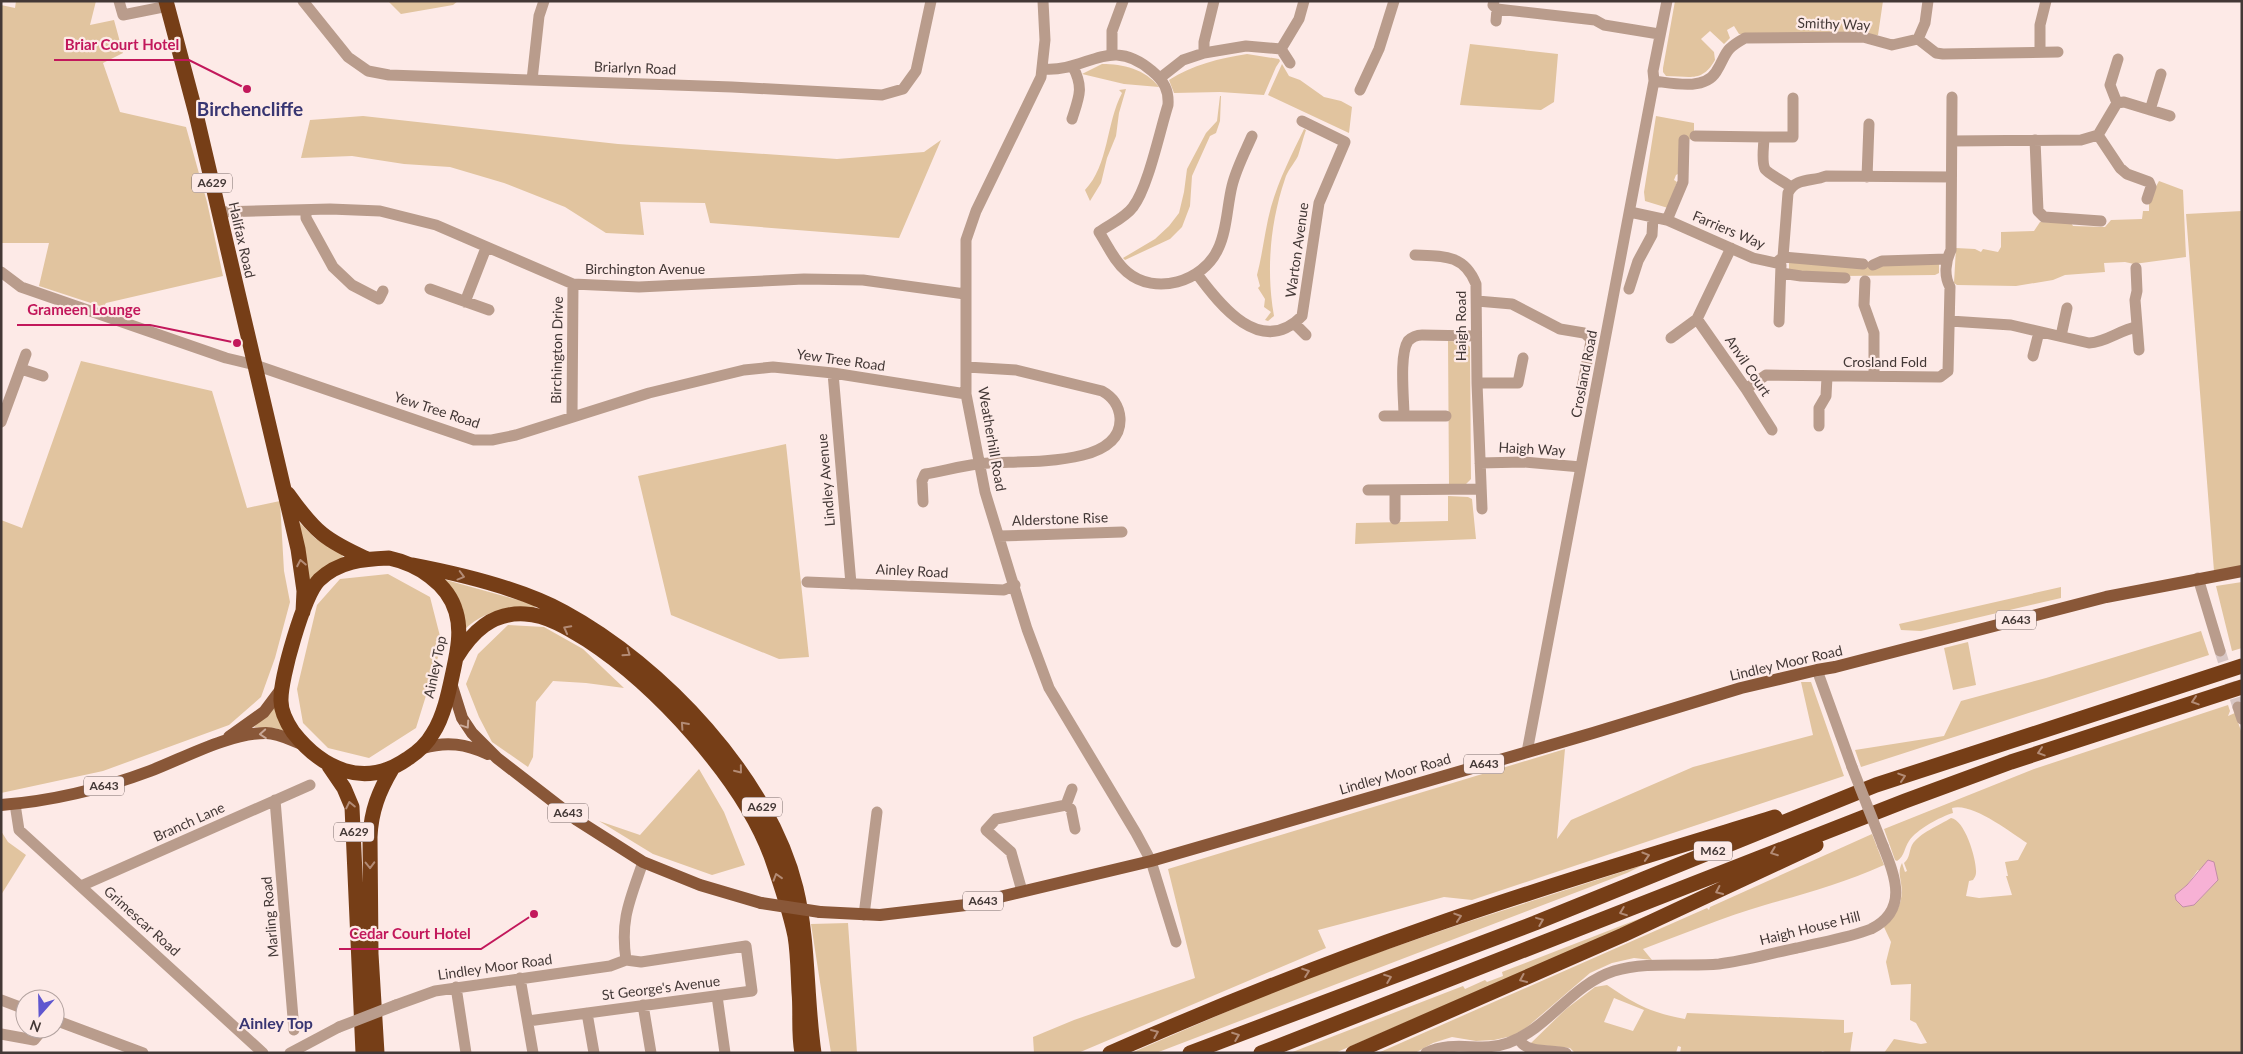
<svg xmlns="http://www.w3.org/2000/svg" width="2243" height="1054" viewBox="0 0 2243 1054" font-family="Lato,sans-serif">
<rect width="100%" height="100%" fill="#fdeae7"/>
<path fill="#e1c49f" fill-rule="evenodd" d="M16,1h80l-6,24 24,-5 9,33 -20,10 17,49 66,15 21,75 16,74 -117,27 -3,4 -64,-21 10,-43h-48v-238l14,3z
M388,1h70l-5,4 -52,9z
M1675,1h208l-5,34 -139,-1 -5,-8 -7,4 3,8 -6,6 -14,-13 -9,8 13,13 1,8c-13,23 -25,16 -49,16l-3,-4v-4z
M1470,44l88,10 -4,48 -13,8 -81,-5z
M1247,54l32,5 1,2 -4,6 -12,28 -44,-3 -46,1 -5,-13c23,-15 51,-22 78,-26z
M1102,64c21,0 43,5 57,23l-35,-3 -42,-10z
M1282,64l7,12 11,4 24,17 17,4 11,6 -3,26 -81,-38z
M1126,89l-7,24 -3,23 -9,22 -6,25 -11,18 -5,-11c24,-25 21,-67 37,-97l-3,-3z
M1220,96h1l-1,25 -4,12 -6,3 -18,40 -2,30 -8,21 -12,12 -45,21 -2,-2 32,-19 14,-13 10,-13 5,-21 3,-23 19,-36 11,-12z
M363,116l255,28 219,15 87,-7 17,-12 -42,98 -189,-15 -5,-20 -65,-1 4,33 -38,-2 -41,-26 -61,-24 -54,-16 -46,-3 -52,-8 -51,2 9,-38z
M1656,116l38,7v16l-13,1 -3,34 -2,1 -2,5 3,2 -9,26 -23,-7 -1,-9z
M1304,129l2,1c-3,8 -5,17 -8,26 -4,8 -11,15 -13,23 -15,44 -19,92 -11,137l-6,5 -3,-1 6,-8 -7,-5 1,-8 -7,-11 2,-2 -3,-11c6,-23 8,-46 14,-68 8,-28 21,-53 33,-78z
M2159,181l24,9 3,67 -52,7 -9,-2 -21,1 1,9 -40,3 -12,5 -37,6 -59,-1 -3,-2 2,-35 19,1 6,3 2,-3 15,3 3,-5v-15l33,-1 6,-9 31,1 2,3 32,1 6,-7 31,-1 1,-8h6v-12z
M2242,211v355l-28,5 -28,-357z
M1863,261l22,3 54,-2v11l-4,2 -92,1 -54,-5v-9z
M1448,341l17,1 5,5 1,132 -5,5h-17z
M81,361l131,30 35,117 33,-7 4,70 6,31 -15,56 -14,39 -32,28 -126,46 -102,22v-273l21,8z
M786,444l23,213 -30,2 -108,-44 -33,-139z
M1448,496l20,1 4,2 4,40 -121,5 1,-21 92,-2z
M294,517l22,22 25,14 3,6 -35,26z
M388,574l42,23 12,47 -26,84 -47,30 -41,-10 -25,-25 -6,-34 20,-84 23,-26z
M439,578l97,27 -3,4c-27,-2 -50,2 -70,22z
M2242,582v66l-10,3 -16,-65z
M2061,587v11l-140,33 -20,-1 -2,-6z
M508,625l36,2 39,22 41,39 -38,-5 -33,-2 -17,21 -3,55 -5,10 -36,-25 -13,-25 -13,-33 12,-30z
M2201,631l8,24 -348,112 -6,-17 89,-14 17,-35 85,-23z
M1968,642l8,43 -23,5 -9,-42z
M1801,682h10l33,94 -372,124 -28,-3 -126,33 8,18 -248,105h-44l-1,-16 41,-17 121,-42 -27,-109 397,-120 -8,90 14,-19 122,-53 120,-32z
M278,703l9,29 -12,-4 -21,-1z
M2228,705l2,6 -2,5 7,-3 7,21v319h-358l10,-14 27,5 6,-1 -11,-20 -6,-3 1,-36 -20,1 -5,-23 5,-20 -7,-15c13,-12 20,-26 17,-44 -1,-8 -3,-12 1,-20l3,9 2,-1 -3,-8c6,-5 5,-12 8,-18 7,-12 28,-20 39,-27 14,2 26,42 25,55 0,3 -2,5 -3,7l-4,1 -3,15 13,2 33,-3 -6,-19h2l-3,-14 13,-2 9,-17c-17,-11 -55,-41 -75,-35l1,5c-13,4 -36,16 -44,28 -5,7 -4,15 -12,20l-2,-1 -11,-31 150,-60zM2198,870l20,10 -24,25 -11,2 -8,-12 12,-10z
M699,769l25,43 21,53 -33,10 -59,-21 -54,-33 41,14z
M1,831l7,11 18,13 -25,40z
M1872,834l12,31c-40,18 -77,28 -119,40 -41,12 -82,29 -122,44l9,11 -18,-2 -22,5 -22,10 -64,55 -14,8 -18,4 -18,1 -24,-4 -19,6 -18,10h-37l329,-145 2,2 1,-3z
M1643,865l-16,8 -471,180h-25l176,-76 154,-53z
M1685,901l-350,152h-45l173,-67 2,3 20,-9 2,2 16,-6 -1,-4z
M848,923l9,130h-26l-20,-129z
M1607,985c28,19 44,28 78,34l2,-6 157,7v13l9,-1 -3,21h-22l-6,-2 -1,2h-141l1,-6 -3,-1 -2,7h-101l-5,-5 -40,-4 36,-35 29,-22zM1614,998l30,12 -11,21 -29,-9z"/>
<path fill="#f7b1d5" stroke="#c18da5" d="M2208,860l6,2 4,18 -24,25 -11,2 -7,-7 -1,-5 12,-10z"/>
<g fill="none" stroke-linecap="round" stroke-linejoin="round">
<path stroke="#d8c6c4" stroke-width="11" stroke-dasharray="11 5.5" stroke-linecap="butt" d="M2220,651l18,56"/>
<path stroke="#b99c8c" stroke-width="11" d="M119,1l4,14 45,-9
M303,1l45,56 20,14 21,4 343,12 150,8 21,-6 13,-18 15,-70
M1043,1l2,39 -4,37 -65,134 -10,29v154l19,98 42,137 22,59 87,145 15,28 25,81
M1494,1l-1,4 4,4 -1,12
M1497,9l98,11 9,5 55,9
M1918,39l7,-16 3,-22
M1281,49l9,14
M2040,52v-27l6,-24
M1204,53v-11l10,-41
M1112,54v-23l11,-30
M1043,69c44,4 66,-35 109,2 12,10 17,19 16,34 -8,25 -20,83 -35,102 -8,11 -23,17 -34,25 9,14 15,29 28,40 28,24 76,10 91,-23 9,-18 9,-43 14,-63 4,-17 13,-34 20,-50
M1160,78l23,-18 21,-7 42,-7 35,3 18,-30 5,-18
M532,80l7,-64 5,-15
M1654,81c18,2 50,10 62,-9 12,-19 6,-21 29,-34l118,-1 29,8 26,-6 18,14 7,1 115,-2
M1360,90l19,-41 15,-48
M2117,103l-7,-18 8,-26
M2150,110l11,-36
M1072,119c7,-22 12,-31 1,-52
M2098,135l22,33 7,6 22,8 2,5 -4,12
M1695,136l69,1c0,8 -3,25 1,32 2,4 21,14 26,18
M1764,137h29v-39
M2035,140l3,71 6,6 57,4
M1952,141l129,-1 17,-5 19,-32 7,-1 46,14
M1867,177l2,-53
M306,210v8l27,49 19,18 27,14 4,-8
M219,212l111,-3 50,2 56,14 137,59 66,3 165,-8 59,1 102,14
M1630,212l37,8 86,38 23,5 7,-6 5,-64c8,-16 24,-11 38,-17l125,1
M1667,220l16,-38 1,-42
M1731,248l-34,71 49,70 26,41
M1415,255c28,1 49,-1 61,29l1,99 5,126
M1783,257l80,7
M1873,265l9,-4 65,-2
M2136,268l1,23 -2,9 4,50
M1,272l20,15 205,71 29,7 219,75h18l24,-5 133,-42 95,-23 29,-3 60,6 133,21
M1781,273l20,3 44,2
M1197,274c23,31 64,84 105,42l17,-113 26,-61 -43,-21
M1865,281l-1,24 10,28v43
M430,289l59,21
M1629,289l9,-28 14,-26 1,-18
M1477,301l35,3 48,25 24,4 5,4 2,4 -9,47
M465,302l21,-54
M1950,321l61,4 78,18c18,-1 30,-13 48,-16
M1779,322l2,-57
M1294,323l12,12
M2061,336l6,-28
M1671,338l26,-19
M2033,356l6,-24
M21,369l22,7
M833,373l18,211
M1477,383h41l5,-25
M1746,389l20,-14 174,2 8,-6 2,-84c-6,-11 -5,-25 1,-37l1,-153
M572,416l1,-132
M1384,416h62
M1404,416c0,-17 -5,-61 4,-75 4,-4 9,-6 14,-6l53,1
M1,422l25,-68
M1819,426v-18l7,-12 1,-19
M1480,463l43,-1 58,5
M1368,490l112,-1
M1395,491v28
M923,502l-1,-21 3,-7c18,-3 36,-8 53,-10 32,-5 145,7 142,-46 -1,-13 -7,-21 -18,-27l-86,-21 -49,-3
M999,536l123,-4
M2198,578l22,73
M807,582l197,8 11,-5
M1817,670l35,97
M2238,707l4,12
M1527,752l127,-671 -1,-10 14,-70
M275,800l19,230
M15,804l4,26 244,223
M1066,805l6,-16
M81,886l229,-101
M1022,891l-11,-39 -25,-22 10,-11 70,-14 5,4 4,20
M864,915l13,-103
M520,978l13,75
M456,987l10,66
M717,996l8,57
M1,1000l24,9
M396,1005l39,-14 175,-25 16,-6c-6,-41 4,-60 17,-98
M643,1005l8,48
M587,1013l7,40
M55,1020l88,33
M528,1021l224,-30 -6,-45 -105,16 -15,-2
M1,1034l33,6 9,-11
M1519,1039c7,15 31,10 47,14
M290,1053l49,-26
M1426,1053c28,-14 55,0 82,-10 41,-15 63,-58 106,-72 33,-10 71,-4 105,-7 26,-3 53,-11 78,-16 24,-6 51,-10 74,-19 38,-19 24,-53 12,-83"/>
<path stroke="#895738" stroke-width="12" d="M451,683l11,35 10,15 25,25 80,62 66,42 57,23 61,18
M229,737l35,-25 18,-24
M423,748c24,-7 43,-4 65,6
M1,805c51,-4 101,-16 149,-34 34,-13 79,-38 116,-38 12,0 25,7 36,11
M820,912l60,3 86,-10 185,-44 442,-128 148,-45 76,-18 18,-3 271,-70 136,-26"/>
<path stroke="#763e17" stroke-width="15" d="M166,1l30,113 102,435 6,42 -1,21
M288,494c27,38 37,46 79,65
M389,558c28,6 59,25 67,54 6,20 1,41 -3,60 -4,19 -9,44 -20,61 -6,11 -15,19 -26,26 -43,30 -85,10 -114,-27 -6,-9 -12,-20 -12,-31 -1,-22 23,-106 38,-121 20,-19 44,-21 70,-22z
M413,565c47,9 109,24 151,47 98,53 205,166 232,276 13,54 10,110 18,165
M456,658c16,-26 36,-46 69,-44 22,1 43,14 62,26 69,45 155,138 184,216 8,23 19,56 24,80 3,18 3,38 4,56 2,20 -1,41 3,61
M329,766l15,22 8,19 11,246
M377,1053l-6,-99 -1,-117c1,-26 9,-46 22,-68
M1110,1053c103,-45 207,-87 313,-124 116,-41 234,-76 352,-112
M1190,1053l345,-130 341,-138 366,-119
M1261,1053l644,-252 106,-39 231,-75
M1353,1053l270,-118 193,-90"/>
<path stroke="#b99c8c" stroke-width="11" d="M1852,767l31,79
M339,1027l57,-22"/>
<path stroke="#895738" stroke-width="12" d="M761,903l59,9"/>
</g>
<defs><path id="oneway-chevron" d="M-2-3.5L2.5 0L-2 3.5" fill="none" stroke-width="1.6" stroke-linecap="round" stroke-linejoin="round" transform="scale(1.25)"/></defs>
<g stroke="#b38b75">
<use href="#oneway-chevron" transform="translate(301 563) rotate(-101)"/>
<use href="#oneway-chevron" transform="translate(461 576) rotate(15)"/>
<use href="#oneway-chevron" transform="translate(567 629) rotate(-152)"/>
<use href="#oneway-chevron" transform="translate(627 653) rotate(35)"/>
<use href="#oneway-chevron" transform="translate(2195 701) rotate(162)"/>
<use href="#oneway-chevron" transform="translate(684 725) rotate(-132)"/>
<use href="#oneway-chevron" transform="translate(2041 752) rotate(162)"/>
<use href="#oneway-chevron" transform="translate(739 770) rotate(51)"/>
<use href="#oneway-chevron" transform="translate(1902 777) rotate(-18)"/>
<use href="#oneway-chevron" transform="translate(350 805) rotate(-102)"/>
<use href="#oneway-chevron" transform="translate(1774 852) rotate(159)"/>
<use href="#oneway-chevron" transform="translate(1646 856) rotate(-17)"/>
<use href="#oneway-chevron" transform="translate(370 865) rotate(89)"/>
<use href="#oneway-chevron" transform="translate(777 877) rotate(-107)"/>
<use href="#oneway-chevron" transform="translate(1719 891) rotate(155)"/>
<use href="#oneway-chevron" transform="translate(1623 912) rotate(159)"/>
<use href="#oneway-chevron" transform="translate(1458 917) rotate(-18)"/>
<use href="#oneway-chevron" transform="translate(1540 921) rotate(-22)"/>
<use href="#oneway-chevron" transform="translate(1306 972) rotate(-20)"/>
<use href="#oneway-chevron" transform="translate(1388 978) rotate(-21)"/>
<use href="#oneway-chevron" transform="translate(1523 979) rotate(156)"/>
<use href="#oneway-chevron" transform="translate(1155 1033) rotate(-23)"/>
<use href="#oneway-chevron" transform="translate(1236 1036) rotate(-21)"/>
</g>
<g stroke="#c9a898">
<use href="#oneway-chevron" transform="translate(466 725) rotate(56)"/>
<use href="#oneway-chevron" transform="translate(263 734) rotate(176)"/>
</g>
<g text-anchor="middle" stroke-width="4.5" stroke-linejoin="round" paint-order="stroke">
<g fill="#fdeae7" stroke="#7b6d6b" stroke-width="1">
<rect x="192" y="173.5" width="40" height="19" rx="4"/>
<rect x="1996" y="610.5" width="40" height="19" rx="4"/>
<rect x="1464" y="754.5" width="40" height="19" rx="4"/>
<rect x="84" y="776.5" width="40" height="19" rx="4"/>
<rect x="742" y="797.5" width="40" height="19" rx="4"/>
<rect x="548" y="803.5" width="40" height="19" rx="4"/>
<rect x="334" y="822.5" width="40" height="19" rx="4"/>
<rect x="1694" y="841.5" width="38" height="19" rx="4"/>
<rect x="963" y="891.5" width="40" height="19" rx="4"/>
</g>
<g font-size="12" font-weight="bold" fill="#433836">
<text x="212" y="187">A629</text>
<text x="2016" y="624">A643</text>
<text x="1484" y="768">A643</text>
<text x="104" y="790">A643</text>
<text x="762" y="811">A629</text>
<text x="568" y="817">A643</text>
<text x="354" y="836">A629</text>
<text x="1713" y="855">M62</text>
<text x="983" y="905">A643</text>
</g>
<g font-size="14" fill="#433836" stroke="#fdeae7">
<text transform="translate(1834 24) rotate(2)" y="5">Smithy Way</text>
<text transform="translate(635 68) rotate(2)" y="5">Briarlyn Road</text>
<text transform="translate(1729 230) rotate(23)" y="5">Farriers Way</text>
<text transform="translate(242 240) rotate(77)" y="5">Halifax Road</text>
<text transform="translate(1297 250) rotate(-82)" y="5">Warton Avenue</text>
<text x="645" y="274">Birchington Avenue</text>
<text transform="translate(1461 326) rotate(-90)" y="5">Haigh Road</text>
<text transform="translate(557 350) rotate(-89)" y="5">Birchington Drive</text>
<text transform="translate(841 360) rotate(8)" y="5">Yew Tree Road</text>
<text x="1885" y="367">Crosland Fold</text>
<text transform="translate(1748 366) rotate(56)" y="5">Anvil Court</text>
<text transform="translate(1584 374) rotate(-79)" y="5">Crosland Road</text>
<text transform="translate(437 410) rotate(18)" y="5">Yew Tree Road</text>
<text transform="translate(992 439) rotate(80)" y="5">Weatherhill Road</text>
<text transform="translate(1532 449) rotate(3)" y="5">Haigh Way</text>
<text transform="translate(826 480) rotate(-95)" y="5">Lindley Avenue</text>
<text transform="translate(1060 519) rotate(-2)" y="5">Alderstone Rise</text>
<text transform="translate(912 571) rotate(3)" y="5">Ainley Road</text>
<text transform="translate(1786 663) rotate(-13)" y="5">Lindley Moor Road</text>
<text transform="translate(435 667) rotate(-78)" y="5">Ainley Top</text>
<text transform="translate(1395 774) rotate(-16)" y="5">Lindley Moor Road</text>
<text transform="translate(189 822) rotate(-24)" y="5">Branch Lane</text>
<text transform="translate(270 917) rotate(-95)" y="5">Marling Road</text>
<text transform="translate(142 921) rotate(42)" y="5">Grimescar Road</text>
<text transform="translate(1810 928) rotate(-14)" y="5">Haigh House Hill</text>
<text transform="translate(495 967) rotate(-8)" y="5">Lindley Moor Road</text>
<text transform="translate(661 988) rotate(-7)" y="5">St George's Avenue</text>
</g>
<g font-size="16" font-weight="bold" fill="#383672" stroke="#fdeae7">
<text x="276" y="1029">Ainley Top</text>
</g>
<g font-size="19" font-weight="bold" fill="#383672" stroke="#fdeae7">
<text x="250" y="116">Birchencliffe</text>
</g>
</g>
<path fill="none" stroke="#c2185b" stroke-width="2" d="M247 89L189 60H54M237 343L150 325H17M534 914L481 949H339"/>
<g fill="#c2185b" stroke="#fdeae7" stroke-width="2">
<circle cx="247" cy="89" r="5"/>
<circle cx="237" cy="343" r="5"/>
<circle cx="534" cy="914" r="5"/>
</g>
<g font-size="15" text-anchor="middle" font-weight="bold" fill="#c2185b" stroke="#fdeae7" stroke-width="4.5" stroke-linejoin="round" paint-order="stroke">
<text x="122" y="50">Briar Court Hotel</text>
<text x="84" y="315">Grameen Lounge</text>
<text x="410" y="939">Cedar Court Hotel</text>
</g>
<rect width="2243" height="1054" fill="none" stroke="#433836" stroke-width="5"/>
<g transform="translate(40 1014) rotate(200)"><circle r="24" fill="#fdeae7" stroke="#b3a3a0"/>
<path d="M0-4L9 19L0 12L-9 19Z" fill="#5f56cf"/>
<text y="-8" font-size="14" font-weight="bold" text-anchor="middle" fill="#433836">N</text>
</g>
</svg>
